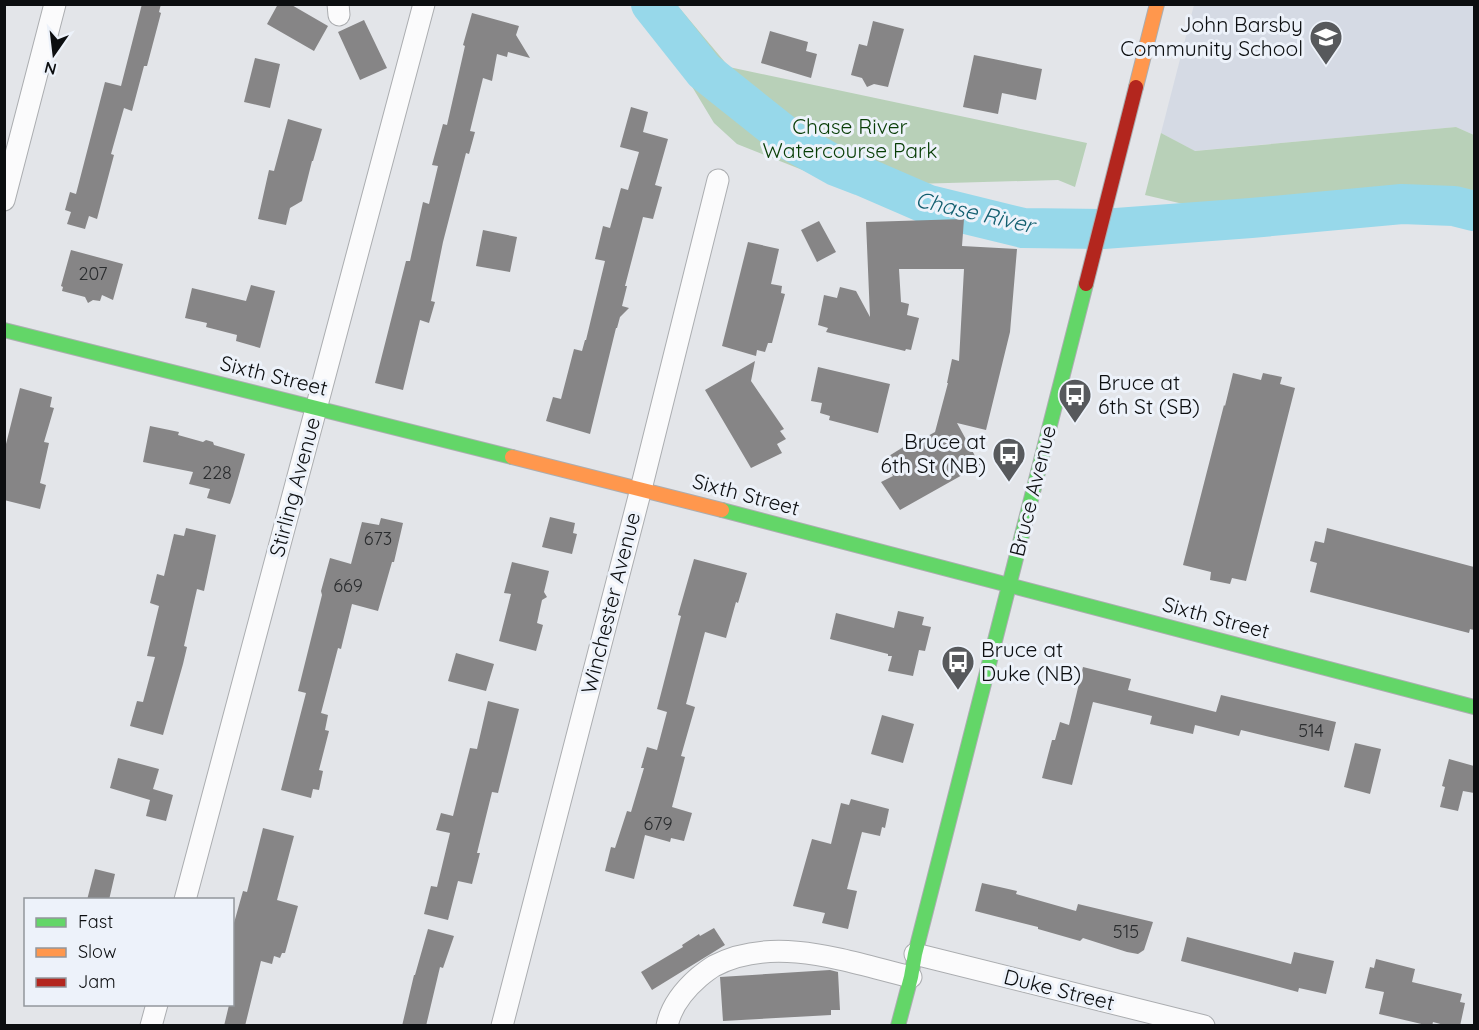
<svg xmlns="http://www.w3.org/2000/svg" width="1479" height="1030" viewBox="0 0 1479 1030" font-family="Quicksand,sans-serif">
<rect width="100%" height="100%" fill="#e3e5e9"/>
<path fill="#d5dae4" d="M1194,5h280v130l-18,-8 -262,24 -33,-18z"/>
<path fill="#b8d0b8" d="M632,5h45l52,62 358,76 -12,44 -17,-7 -215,6 -106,-42 -23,-21 -55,-91z
M1456,127l18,8v73l-41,-15 -21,-2 -49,1 -40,8 -26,9 -23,5 -65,-6 -30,-5 -34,-8 16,-62 34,18z"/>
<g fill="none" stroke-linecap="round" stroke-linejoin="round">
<path stroke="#97d8ea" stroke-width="40" d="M651,4l53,67 89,71 43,24 26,10 67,29 94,23 80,1 148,-11 151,-14 52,2 20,5"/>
</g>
<path fill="#868586" d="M142,4h19l-2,8 2,1 -14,53h-3l-12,45 -8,-3 -13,46 3,1 -17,64 -8,-3 -4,13 -18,-5 4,-12 -6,-2 5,-18 6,2 29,-112 16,4z
M278,4h12l38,22 -14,25 -47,-27z
M472,13l47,13 -3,9 14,23 -22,-6 -1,5 -10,-3 -5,27 -9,-3 -13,53 5,1 -6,22 -3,-1 -23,89 -12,59 4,1 -6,21 -9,-3 -17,70 -28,-7 31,-122h4l13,-59 6,2 9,-38 -6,-1 11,-41 4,1 18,-79 -2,-1z
M364,20l23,48 -27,12 -22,-48z
M873,21l31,8 -16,58 -14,-3 -7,3 -5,-9 -11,-3 8,-31 8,2z
M770,31l38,11 -2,9 11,3 -6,24 -50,-15z
M974,55l68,14 -6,31 -34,-7 -4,21 -35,-7z
M255,58l25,6 -10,44 -26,-6z
M631,107l17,5 -5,20 25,7 -13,46 7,2 -9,32 -10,-2 -18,69h2l-5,20 7,2 -9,9 -3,11h-1l-26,106 -44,-13 7,-24 8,2 13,-50 8,2 3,-11h1l19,-79 -10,-2 8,-33 7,2 11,-40 7,2 11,-38 -19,-5z
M288,119l34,10 -9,32h-1l-10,40 -12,7 -4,17 -28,-6 11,-49 5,1z
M964,219l-2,27 55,3 -7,83 -24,98 -29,-7 23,42 -80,45 -19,-28 12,-6 -9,-17 21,-13 1,2 29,-16 13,-49h-1l5,-24 7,2 5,-92h-65l2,33 8,2 -2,11 12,3 -8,32 -5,-1 -1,2 -79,-19 2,-4 -10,-3 6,-30 13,3 3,-11 16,4 14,26 -4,-95z
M819,221l17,31 -19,10 -16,-32z
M483,230l34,7 -7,35 -34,-6z
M748,242l31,7 -8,35 11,2 -1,7 4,1 -13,49h-4l-3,9 -8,-2 -1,6 -34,-10z
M71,250l52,14 -10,36 -11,-5 -2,6 -7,-1 -5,3 -3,-6 -23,-6 1,-4 -2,-1z
M251,285l24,6 -15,57 -24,-7 1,-6 -31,-8 1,-4 -22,-5 7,-30 54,13z
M755,361l-4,20 33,48 -4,2 6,8 -9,5 5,9 -31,15 -46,-78z
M818,367l72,17 -12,49 -49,-13 1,-4 -10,-3 2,-10 -11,-2z
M1233,373l28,7 2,-7 19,4 -2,7 15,4 -49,193 -14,-3 -2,6 -20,-4 1,-8 -28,-7 41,-160 1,1z
M20,388l32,9 -2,10 4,1 -10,34 5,1 -9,40 6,2 -6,24 -36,-9v-48z
M150,426l29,6 -1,3 25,7 3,-2 7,2 1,3 31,9 -12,42 -3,8 -23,-6 3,-9 -21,-5 4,-12 -50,-10z
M550,517l25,6 -2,10 4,1 -5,20 -30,-7z
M381,518l22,5 -9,39h-2l-14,49 -26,-7 -11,45 -3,-1 -17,65 7,2 -3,15 4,1 -10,39 4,1 -4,19 -6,-1 -2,9 -30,-8 25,-97 -8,-2 24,-96 -1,-4 9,-33 21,6 11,-42 17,3z
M186,528l30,7 -12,56 -7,-2 -13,57 3,1 -4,17 -20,71 -33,-9 7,-25 6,1 12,-45 -8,-1 12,-50 -9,-3 7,-29 7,2 10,-42 10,2z
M1327,528l147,39v63l-4,-1 -1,4 -159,-41 7,-29 -7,-2 5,-20 9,2z
M694,559l53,14 -9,30 -2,-1 -10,36 -21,-6 -19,72 9,3 -14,49 4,1 -13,50 20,6 -8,28 -13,-3 -1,4 -25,-7 -11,44 -29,-8 6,-24 4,1 12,-37 4,1 13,-44h-3l6,-21 10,3 10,-38 -10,-3 24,-93 -3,-1z
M512,562l37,9 -5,21 3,5 -5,3 -5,23 6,2 -7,26 -37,-10 12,-47 -7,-1z
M898,611l26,6 -2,8 9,2 -6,24 -6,-1 -6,26 -25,-5 4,-15h-4v-2l-58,-15 6,-26 58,15z
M456,653l38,11 -8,27 -38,-10z
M1083,667l48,12 -3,11 88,22 5,-17 115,27 -7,29 -88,-21 -2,6 -44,-11 -2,9 -43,-10 2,-8 -59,-14 -21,83 -30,-7 10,-38h3l5,-18 9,3z
M488,701l31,8 -21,84 -6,-1 -15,61h3l-8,31 -14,-3 -10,39 -24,-6 7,-28 6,1 13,-54 -14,-3 5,-17 12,3 17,-68 7,1z
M882,715l32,9 -11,39 -32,-9z
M1355,743l26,6 -11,45 -26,-7z
M118,758l41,11 -6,20 20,6 -7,26 -20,-5 4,-16 -40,-12z
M1449,759l25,7v27l-11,-2 -5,20 -18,-4 5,-20 -3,-1z
M851,799l38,10 -4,19 -3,-1 -2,9 -18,-4 -15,57 10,2 -9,38 -26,-6 3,-10 -32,-7 19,-67 19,5 10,-41 8,2z
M263,828l31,8 -17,64 21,6 -13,47h-3l-2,5 -6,-2 -2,8 -11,-3 -16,65h-21l5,-21h3v-75l11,-39 4,1z
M95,869l20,5 -6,26h-22z
M982,883l35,8 -1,3 60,17 2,-7 75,18 -9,28 -6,4 -11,-2 -44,-14 -3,3 -42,-12v-2l-63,-16z
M714,928l11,17 -73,45 -11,-18 42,-25 -1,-2 17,-11 1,2z
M428,929l26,7 -11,32 -3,-1 -14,59h-24l12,-51h1z
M1187,937l104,27 3,-12 40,9 -8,33 -27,-6 -1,4 -117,-31z
M1376,959l39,10 -3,13 50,12 -2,8 5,1 -5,23h-12l-15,-4 -1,4h-2l-51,-12 5,-22 -19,-4 5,-21 4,1z
M830,970l8,2 2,38h-9v5l-108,6 -3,-44z"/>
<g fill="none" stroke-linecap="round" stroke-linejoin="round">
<g stroke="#abadb0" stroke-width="23">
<path id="street" d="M338,4l1,11
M4,200l51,-196
M185,900l239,-896
M915,954l289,72
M151,1026l6,-22
M502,1026l139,-537 77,-309
M667,1026c4,-20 17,-36 32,-49 5,-4 10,-8 15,-11 60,-32 135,-4 197,11"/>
</g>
<g stroke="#abadb0" stroke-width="16">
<path id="fast" d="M4,330l508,127
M722,510l752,197
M898,1026l13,-49 4,-23 171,-670"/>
</g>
<g stroke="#abadb0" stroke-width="16">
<path id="slow" d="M1136,87l21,-83
M512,457l210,53"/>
</g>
<g stroke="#abadb0" stroke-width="16">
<path id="jam" d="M1086,284l50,-197"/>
</g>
<use href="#street" stroke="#fbfbfc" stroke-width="21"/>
<use href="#fast" stroke="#63d668" stroke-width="14"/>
<use href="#slow" stroke="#ff974d" stroke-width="14"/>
<use href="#jam" stroke="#b3261e" stroke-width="14"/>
</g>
<defs>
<g id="school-pin" transform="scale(1.725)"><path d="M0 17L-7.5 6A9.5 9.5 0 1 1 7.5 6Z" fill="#57595c" stroke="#edf2fa"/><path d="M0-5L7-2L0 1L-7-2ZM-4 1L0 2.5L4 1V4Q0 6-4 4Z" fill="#fff"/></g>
<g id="bus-pin" transform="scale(1.725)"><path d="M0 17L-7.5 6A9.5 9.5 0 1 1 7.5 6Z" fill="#57595c" stroke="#edf2fa"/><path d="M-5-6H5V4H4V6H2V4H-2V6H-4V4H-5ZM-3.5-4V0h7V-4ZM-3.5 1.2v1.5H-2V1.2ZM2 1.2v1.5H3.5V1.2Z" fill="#fff"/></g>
</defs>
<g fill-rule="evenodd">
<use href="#school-pin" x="1326" y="37"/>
<use href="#bus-pin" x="1075" y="395"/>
<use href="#bus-pin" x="1009" y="454"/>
<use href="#bus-pin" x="958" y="662"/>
</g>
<g text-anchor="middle" stroke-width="6" stroke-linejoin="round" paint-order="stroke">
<g font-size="18" fill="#2a2c2e">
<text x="93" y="280">207</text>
<text x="217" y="479">228</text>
<text x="378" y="545">673</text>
<text x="348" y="592">669</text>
<text x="1311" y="737">514</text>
<text x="658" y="830">679</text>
<text x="1126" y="938">515</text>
</g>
<g font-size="21" fill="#0c0e10" stroke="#edf2fa" text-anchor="end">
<text x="1303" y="32">John Barsby<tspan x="1303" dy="24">Community School</tspan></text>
<text x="1098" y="390" text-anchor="start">Bruce at<tspan x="1098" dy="24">6th St (SB)</tspan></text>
<text x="986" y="449">Bruce at<tspan x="986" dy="24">6th St (NB)</tspan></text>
<text x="981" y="657" text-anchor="start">Bruce at<tspan x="981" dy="24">Duke (NB)</tspan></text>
</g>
<g font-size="21" fill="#073d05" stroke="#edf2fa">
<text x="850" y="134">Chase River<tspan x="850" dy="24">Watercourse Park</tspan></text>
</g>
<g font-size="21" fill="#0c0e10" stroke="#edf2fa">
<text transform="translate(274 376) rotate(14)" y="7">Sixth Street</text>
<text transform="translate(295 487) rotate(-75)" y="7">Stirling Avenue</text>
<text transform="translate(1033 491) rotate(-76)" y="7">Bruce Avenue</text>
<text transform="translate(746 495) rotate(15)" y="7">Sixth Street</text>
<text transform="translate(611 603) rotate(-76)" y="7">Winchester Avenue</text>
<text transform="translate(1216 618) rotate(15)" y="7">Sixth Street</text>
<text transform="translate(1059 990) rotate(14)" y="7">Duke Street</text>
</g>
<g font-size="22" font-style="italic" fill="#135f70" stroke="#edf2fa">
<text transform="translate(975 212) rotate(13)" y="8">Chase River</text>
</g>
</g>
<rect width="1479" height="1030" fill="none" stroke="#0c0e10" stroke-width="12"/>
<rect x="24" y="898" width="210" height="108" fill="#edf2fa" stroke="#93979c" stroke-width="1.5"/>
<rect x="36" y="918" width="30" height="9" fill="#63d668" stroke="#93979c" stroke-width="1.5"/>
<text x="78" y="928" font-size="18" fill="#0c0e10">Fast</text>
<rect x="36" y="948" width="30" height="9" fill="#ff974d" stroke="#93979c" stroke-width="1.5"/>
<text x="78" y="958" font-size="18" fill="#0c0e10">Slow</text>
<rect x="36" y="978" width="30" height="9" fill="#b3261e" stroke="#93979c" stroke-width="1.5"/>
<text x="78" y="988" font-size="18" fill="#0c0e10">Jam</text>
<g transform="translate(54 54) rotate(194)" stroke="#edf2fa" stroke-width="4.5" paint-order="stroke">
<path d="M0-4.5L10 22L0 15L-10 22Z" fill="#0c0e10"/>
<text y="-9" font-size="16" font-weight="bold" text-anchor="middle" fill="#0c0e10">N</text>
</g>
</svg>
